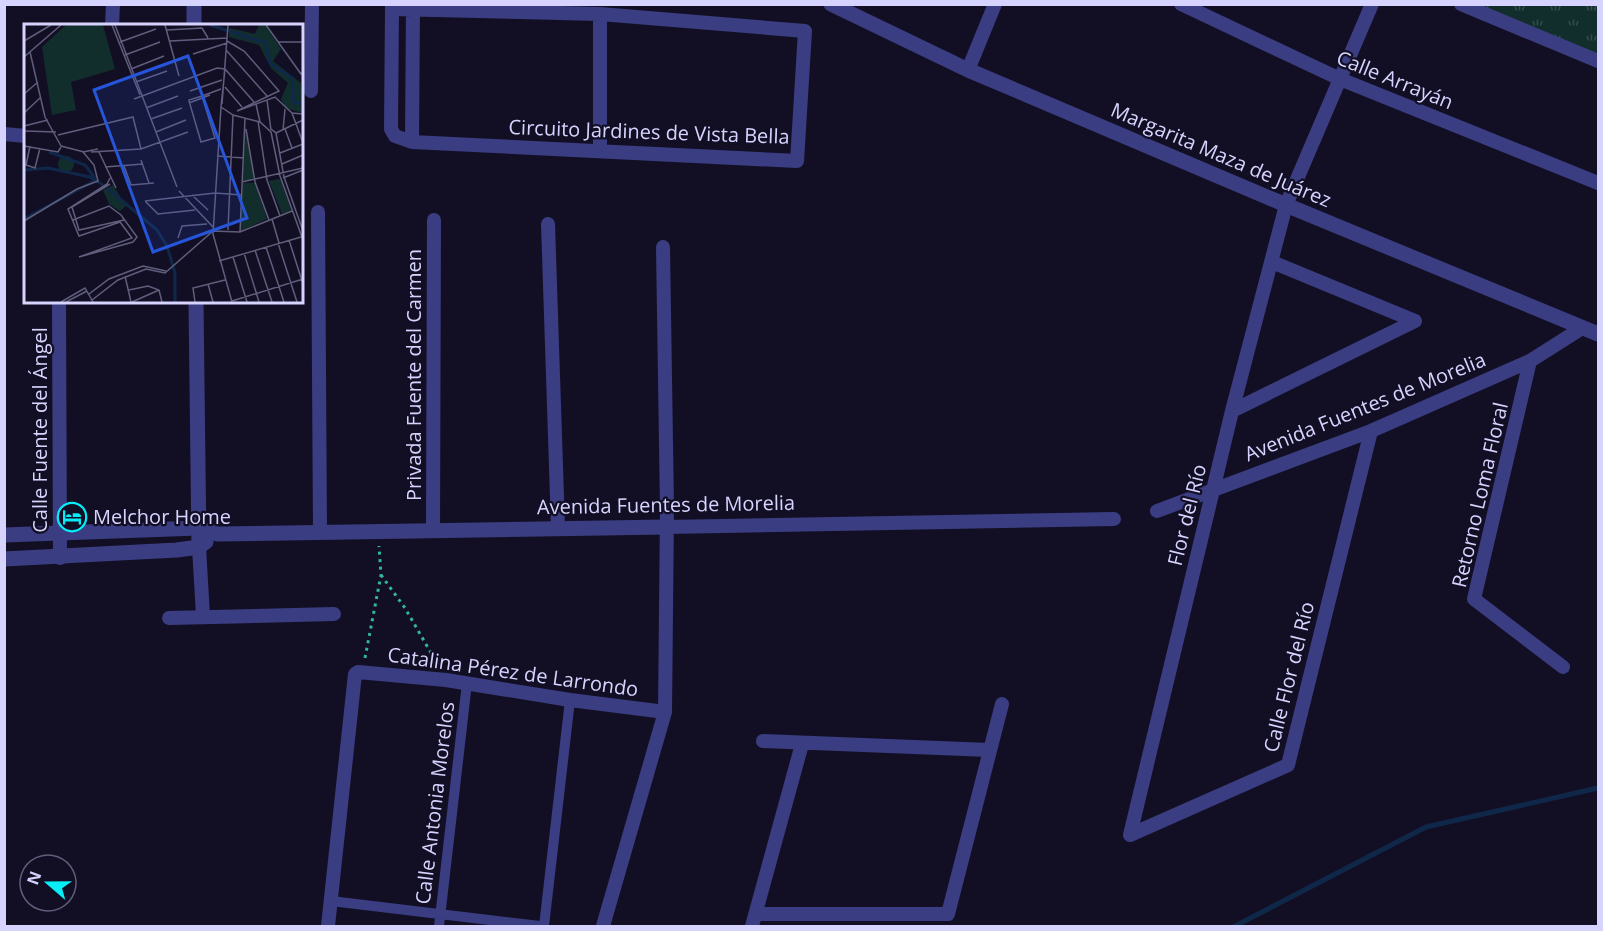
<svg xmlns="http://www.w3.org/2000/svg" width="1603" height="931" viewBox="0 0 1603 931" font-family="'Open Sans',sans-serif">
<defs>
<pattern id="park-tufts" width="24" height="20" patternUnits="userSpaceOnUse" patternTransform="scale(1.5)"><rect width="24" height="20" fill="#122e2c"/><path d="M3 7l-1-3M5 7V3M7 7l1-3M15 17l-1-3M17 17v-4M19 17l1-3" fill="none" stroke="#344b4c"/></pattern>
</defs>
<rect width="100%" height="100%" fill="#120f25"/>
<path fill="url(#park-tufts)" d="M1477,5h121v52z"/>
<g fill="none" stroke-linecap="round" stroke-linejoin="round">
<path stroke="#0f2849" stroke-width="5" d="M1235,926l191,-99 172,-39"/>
<path stroke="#32b4a4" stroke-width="3" stroke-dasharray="3 4.5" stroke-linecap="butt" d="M381,575l24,33 33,57
M365,658l16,-83 -2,-29"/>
<path stroke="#3b3d82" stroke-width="10" d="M331,901l209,25
M439,926l28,-243
M544,926l26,-226"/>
<path stroke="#3b3d82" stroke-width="14" d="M1181,4l159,75 258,104
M1461,4l137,57
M392,9l208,5 205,17 -8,130 -385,-19 -17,-6 -4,-7 1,-120v-5
M112,26l1,-22
M968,70l27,-66
M311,91l1,-87
M4,134l22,2
M412,142l1,-138
M600,151v-137
M318,212l2,320
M548,224l10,303
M1272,262l143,59
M59,302l1,256
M1530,361l-56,238 89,68
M1232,411l183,-90
M1157,511l214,-80 159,-70 52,-33
M666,527l448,-8
M433,531l1,-311
M199,547l4,69
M169,618l165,-4
M763,741l226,9
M1130,835l102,-424 54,-206 86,-201
M1130,835l158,-70 83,-334
M756,914h192l54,-210
M328,926l27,-252 3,-2 88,8 124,20 95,12
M603,926l62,-214 2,-203 -4,-262
M752,926l50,-182"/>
<path stroke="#3b3d82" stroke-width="15" d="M194,4v22
M831,4l137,66 318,135 312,129
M196,302l3,245
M4,535l194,-7 20,6 448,-7
M4,559l173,-9 22,-3 7,-5"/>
</g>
<defs>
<g id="hotel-ring" transform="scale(1.5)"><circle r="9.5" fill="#120f25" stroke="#06edf8" stroke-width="1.5"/><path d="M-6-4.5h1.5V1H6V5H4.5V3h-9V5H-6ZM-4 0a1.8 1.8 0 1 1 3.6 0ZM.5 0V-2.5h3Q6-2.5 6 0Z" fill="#06edf8"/></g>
</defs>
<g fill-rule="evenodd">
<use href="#hotel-ring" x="72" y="517"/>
</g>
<g text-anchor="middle" stroke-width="4.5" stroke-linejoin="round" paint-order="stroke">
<g font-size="20" fill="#d6d4fe" stroke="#120f25">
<text transform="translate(1395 80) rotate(22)" y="7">Calle Arrayán</text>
<text transform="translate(649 132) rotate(2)" y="7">Circuito Jardines de Vista Bella</text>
<text transform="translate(1221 155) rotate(23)" y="7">Margarita Maza de Juárez</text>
<text transform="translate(414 375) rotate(-90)" y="7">Privada Fuente del Carmen</text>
<text transform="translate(1365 407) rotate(-22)" y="7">Avenida Fuentes de Morelia</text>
<text transform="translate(40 430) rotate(-90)" y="7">Calle Fuente del Ángel</text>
<text transform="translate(1480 495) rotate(-77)" y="7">Retorno Loma Floral</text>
<text transform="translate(666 505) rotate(-1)" y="7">Avenida Fuentes de Morelia</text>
<text transform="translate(1187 515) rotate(-76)" y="7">Flor del Río</text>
<text transform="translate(513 672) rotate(8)" y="7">Catalina Pérez de Larrondo</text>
<text transform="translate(1289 677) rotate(-76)" y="7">Calle Flor del Río</text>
<text transform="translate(435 803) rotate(-83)" y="7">Calle Antonia Morelos</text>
</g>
<g font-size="20" fill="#d6d4fe" stroke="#120f25" text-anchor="start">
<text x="93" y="524">Melchor Home</text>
</g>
</g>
<g transform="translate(24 24)">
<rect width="279" height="279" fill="#120f25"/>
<path d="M42,1h37l12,44 -44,13 5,28 -24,5 -10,-68z" fill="#122e2c"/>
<path d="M235,1h6l16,24 -8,12 28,22 2,30 -18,-5 -4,-9 7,-16 -17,-15 -12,-23 -30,-8v-9l26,6zM221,103l9,53 -11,1zM256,155l11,31 -9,4 -13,-33zM219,159h12l12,36 -27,12zM89,161l13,21 -6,5 -11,-7 -6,-14z" fill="#122e2c"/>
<path d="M34 140a8 8 0 1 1 16 0a8 8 0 1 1-16 0Z" fill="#122e2c"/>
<path fill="none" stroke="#0f2849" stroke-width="3" d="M186,1l56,18 4,20 22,15 2,25h9M25,128l36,13 10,13M0,146l24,-2 42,9 13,8M83,164l50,42 10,16 8,27v29M0,195l70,-38"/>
<path fill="none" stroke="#605e7c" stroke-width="1.5" d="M88,1l28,70M91,1l62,162M141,1l14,51M242,1l35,49 2,-2M143,6l35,-2 6,10M0,17l27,-16M146,17l57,-3M203,17l17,10 35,40 -42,20M96,18l36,-13M254,18h25M202,26l41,46M6,28l15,65 16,29M169,30l34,-11M101,31l35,-13M0,33l37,-32M107,45l33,-13M201,45l-4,38 12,8 27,7 11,10 9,44 23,64M112,58l31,-11M201,63l17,20M166,67l32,-11M0,70l14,-12M178,72l13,42 -14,4 -12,-41v-1l13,-4 19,-7M110,75l83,-31 8,1 29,33M243,76l4,30M165,79l21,-8M198,80l6,-79M232,80l4,18M197,83l-8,127 19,68M122,84l32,-12M213,87l38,-14 17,16 11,1M0,89l16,-15M268,89l11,30M127,95l31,-11M234,97l9,59 13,36M0,102l24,-6M222,105l9,53 14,38M247,105l5,4 8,44 19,54M261,105l7,19M259,106l2,-21M1,107l31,1M132,108l30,-12M252,109l27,-13M34,111l75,-18 8,32M0,122l34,6 3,-5M6,122l-4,19 9,3 5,-20M37,122l23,6M67,128l50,-3 47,-17M75,128l17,36M256,129l23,-9M193,132l27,2M117,136l8,23M258,140l21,-9M100,142l7,19 23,-2M81,143l38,-3M86,154l-3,6 -39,25 11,27 41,-14M259,154l20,-8M218,158l61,-14M86,160l-38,23 7,23 45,-10M155,167l34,36M168,171l16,15M121,177l70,-8 27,2M121,177l13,13 37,-4M248,195l7,24M49,196l36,-14 12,9 16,22 -4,5 -54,15M0,197l53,-32 21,-8 -4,-16 -11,-13 15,-3M204,206l5,-115M216,208l5,-114M154,214l4,-12 25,-2M265,216l14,44M254,219l19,59M242,223l18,55M231,226l17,52M220,229l15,49M55,233l53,-19 -12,-16M209,233l14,45M195,237l82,-24M101,252l6,26M184,260l5,18M105,266l19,-4 11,4 3,12M65,270l20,-15 34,-13 23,5M68,276l26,-20 28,-11 19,4 48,-42 27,1 52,-21M208,277l71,-22M37,278l24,-14 8,14M42,278l21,-11M108,278l27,-12M171,278l-2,-14 32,-8"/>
<path fill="#2655da" fill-opacity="0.15" stroke="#2655da" stroke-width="3" d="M164,32l59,162 -94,34 -59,-162z"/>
<rect width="279" height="279" fill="none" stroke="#d6d4fe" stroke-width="3"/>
</g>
<rect width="1603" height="931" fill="none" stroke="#d6d4fe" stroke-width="12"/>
<g transform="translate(48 883) rotate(290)"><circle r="28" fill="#120f25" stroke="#605e7c" stroke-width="1.5"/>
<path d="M0-4.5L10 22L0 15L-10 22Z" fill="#06edf8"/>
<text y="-9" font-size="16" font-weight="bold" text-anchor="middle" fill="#d6d4fe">N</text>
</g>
</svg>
